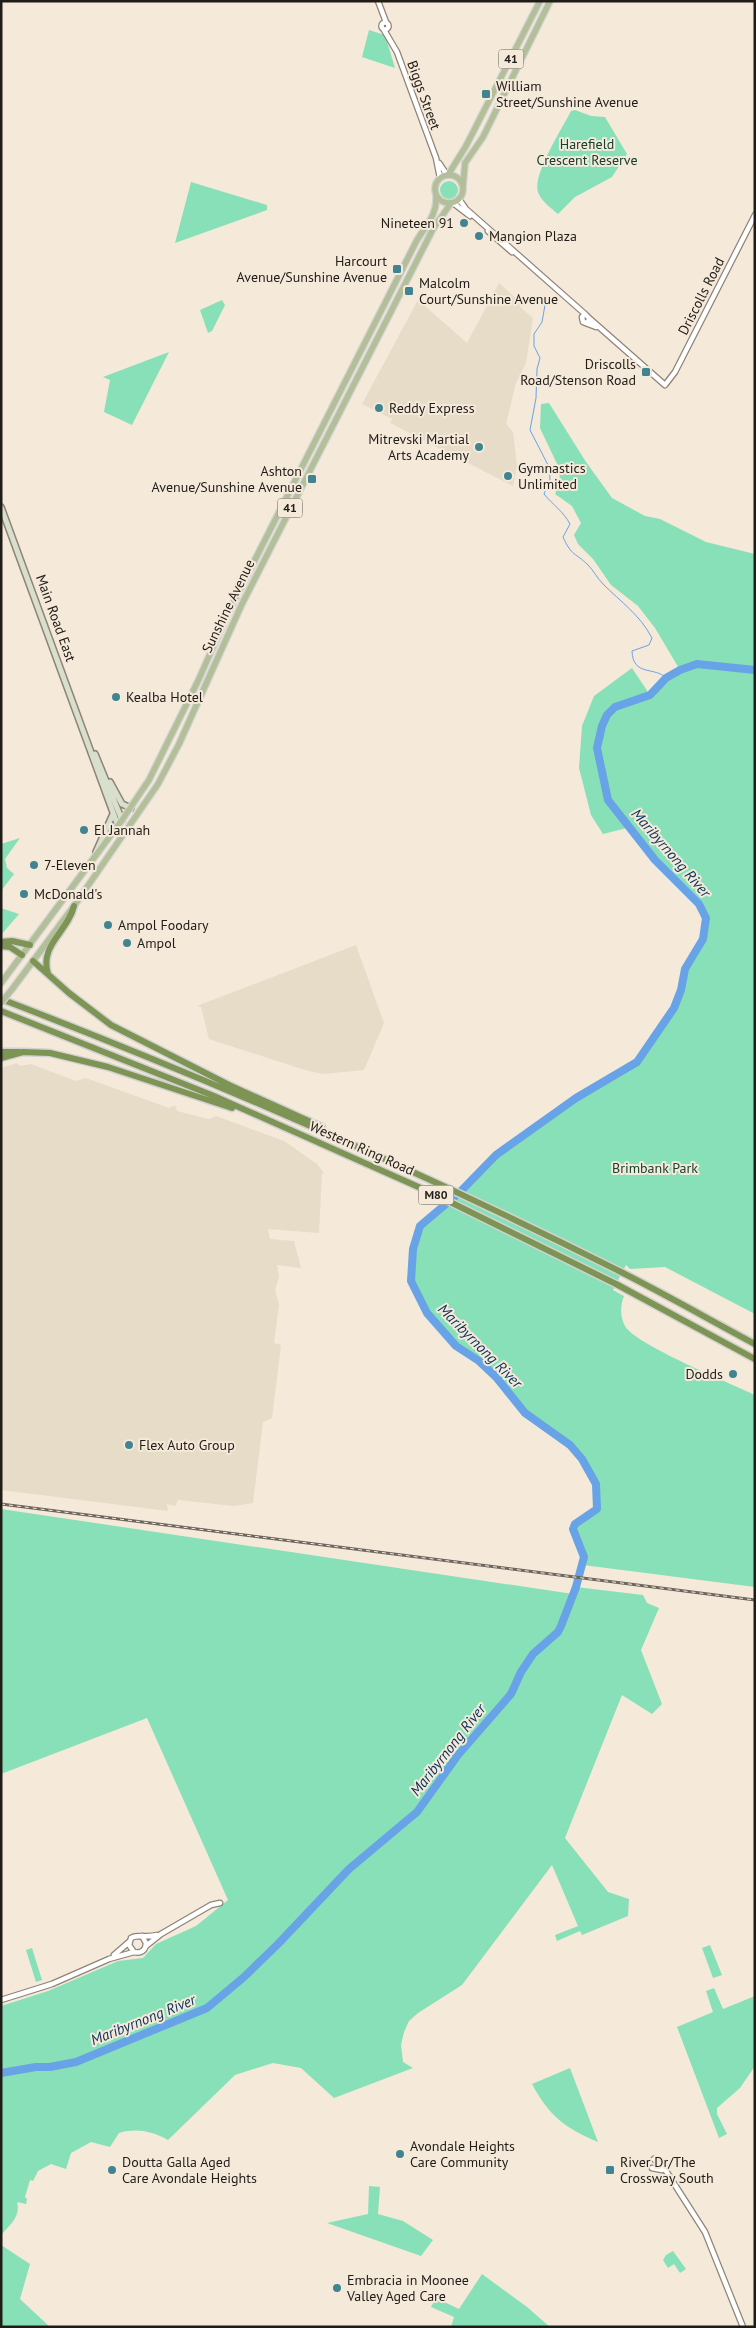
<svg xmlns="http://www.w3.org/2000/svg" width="756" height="2328" viewBox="0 0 756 2328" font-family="'PT Sans',sans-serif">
<rect width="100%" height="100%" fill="#f5e9da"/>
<path fill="#e6dcc7" d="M499,283l22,20 -1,4 13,11 -7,45 -10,20 -10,41 7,8 4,34 -4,20 -123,-63 2,-4 -30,-15 56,-104 49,43z
M356,945l28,78 -20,47 -41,4 -15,-3 -99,-32 -8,-32 -4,-1z
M17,1063l3,3 11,-2 45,17 10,-3 83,30 6,-3 2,6 32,8 7,-3 68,25 33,23 7,9 -2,1 -3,59 -51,-4 2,10 24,2 7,27 -24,-3 2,12 -4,13 4,14 -5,39 7,2 -9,73 -9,4 -10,81 -19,3 -56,-6 -3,6 -8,-2 1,7 -167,-21v-422z"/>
<path fill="#87e0b8" d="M369,30l16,5 10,33 -33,-11z
M575,110l16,6 14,1 22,37 -15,23 -37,20 -17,17c-7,-6 -17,-13 -20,-22 -6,-17 25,-65 33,-81z
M440 190a9 9 0 1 1 18 0a9 9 0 1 1-18 0Z
M191,182l76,23v5l-92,33z
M222,300l3,5 -13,26 -4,2 -8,-23z
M169,352l-37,73 -28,-13 6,-32 -7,-3z
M549,403l37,59 26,36 33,18 15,3 46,23 49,12v760l-90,-47 -35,2 -4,-4 -13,25 11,6c-4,10 -4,21 1,30 9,18 107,58 130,69v192l-172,-22c1,-14 -15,-35 -7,-43 6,-5 15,-8 21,-13l-1,-25 -14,-25 -12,-14 -45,-32 -29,-36 -17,-16 -23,-15 -29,-33 -16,-32 2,-32 7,-23 40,-34 36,-37 80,-57 61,-36 37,-54 7,-18 4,-21 18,-30 3,-21 -7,-14 -44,-44 -24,-33 -28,7 -12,-19 -12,-47 3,-42 12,-30 38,-28 18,27 16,-17 14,-8 -25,-42 -17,-22 -27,-21 -18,-26 -15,-15 -4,-9 7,-12 -9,-17 -17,-12 5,-12 -1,-14 -19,-40 1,-24z
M20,838l-15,21 2,9 7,6 -13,17v-47z
M1,908l18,6 -18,21z
M1,1509l572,85 3,-7 67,8 4,8 12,5 -18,42 21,54 -10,10 -30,-19 -57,143 43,54 21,7 -1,17 -46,19 -2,-4 -23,10 -2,-6 23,-9 -26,-61 -90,120 -44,28 -9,8 -5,11 -3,13 2,17 10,6 -79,30 -33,-30 -28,-5 -38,12 -67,65c-16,-9 -32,-12 -49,-7l-9,14 -19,-5 -20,11 -5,16 -15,-5 -13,7 -5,10 -3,-1 -5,17 2,2 -1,5 -9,-2c4,14 -6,22 -16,33v-229l47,-15 70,-30 25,-3 13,-14 40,-18 32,-26 -81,-182 -146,56z
M710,1945l12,30 -9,3 -11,-30z
M32,1948l10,32 -6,2 -10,-32z
M714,1988l9,21 32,-13v70l-15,22 -23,20v6l10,20 -8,4 -42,-111 36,-15 -7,-21z
M570,2068l28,74c-33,-14 -49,-26 -66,-58z
M369,2186l11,1 -2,27 25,7 30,19 -12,16 -94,-33 41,-9z
M1,2245l29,19 -10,35 30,28h-49z
M673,2251l13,18 -6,4 -6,-9 -6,4 -5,-8 3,-5z
M482,2274l45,33 23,20h-99l3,-10 -23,-10 5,-9 23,11z"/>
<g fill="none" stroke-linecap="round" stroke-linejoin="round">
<path stroke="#68a3e7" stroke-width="1" d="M545,305l-3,17 -8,12v12l6,12 -3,11 -1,29 -6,32 19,37 1,13 -6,14c9,11 19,17 26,30l-7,13c9,20 12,15 25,28 6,6 9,13 15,19 18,18 37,31 49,54l-3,7 -17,6c1,26 23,15 34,27"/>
<path stroke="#68a3e7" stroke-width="8" d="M1,2073l35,-6h14l26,-5 131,-54 37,-31 34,-33 71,-75 68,-57 41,-57 53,-61 10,-22 12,-18 25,-22 3,-6 15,-39 8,-30 -11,-28 2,-5 22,-15 -1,-25 -14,-25 -12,-14 -45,-32 -29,-36 -17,-16 -23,-15 -29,-33 -16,-32 2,-32 7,-23 40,-34 36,-37 80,-57 61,-36 37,-54 7,-18 4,-21 18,-30 3,-21 -7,-14 -44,-44 -47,-60 -11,-52 5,-22 5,-11 8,-8 35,-12 16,-17 14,-8 17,-6 58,6"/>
<g stroke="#8f8477" stroke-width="7">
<path id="tertiary" d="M378,1l8,21
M381.5 26a3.5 3.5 0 1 1 7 0a3.5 3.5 0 1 1-7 0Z
M384,30l13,22 39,106 4,20
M439,163l8,12
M459,199l7,10 119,105
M453,203l17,13
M488,231l24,21
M590,319l75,66 10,-13 80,-157
M586,323l4,-4 -5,-5 -3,3 1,5 13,5
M142,1936l4,7c0,7 -5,11 -12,9l-5,-7 2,-7c7,-4 16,0 26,-3
M146,1946l15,-12 50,-29 9,-2
M114,1955l15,-13
M1,2000l51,-16 57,-25 25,-7
M654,2159l12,12 39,61 38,95
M652,2168l10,2"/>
</g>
<g stroke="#8f8477" stroke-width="8">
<path id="secondary" d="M1,507l117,319
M95,754l27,66
M110,782l12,22 9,4
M96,852l17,-38"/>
</g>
<g stroke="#d2d2d1" stroke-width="8">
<path id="primary" d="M435 189a14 14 0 1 1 28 0a14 14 0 1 1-28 0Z
M448,175l18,-29 74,-145
M463,186l2,-23 18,-26 67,-136
M1,983l121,-163 27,-40 49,-99 32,-72 186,-367c9,-16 22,-27 20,-47
M13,988l61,-82 84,-122 21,-40 62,-138 192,-377 18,-26"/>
</g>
<g stroke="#d2d2d1" stroke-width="9">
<path id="motorway" d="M1,942l11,-1 18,4
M1,946l9,1 12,8
M33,961l36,32 42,32 118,60 93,42
M48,974c-9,-29 20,-42 26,-68
M1,999c211,81 417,171 618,272 46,23 91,49 136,73
M1,1011l213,85 218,97 184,91 139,75
M1,1052h19
M1,1058l22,-6 27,1 58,14 124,41"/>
</g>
<use href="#tertiary" stroke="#fff" stroke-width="4.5"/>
<use href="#secondary" stroke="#d8dfcc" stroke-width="5"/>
<use href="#primary" stroke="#b2bf99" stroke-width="5.5"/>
<use href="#motorway" stroke="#7e9455" stroke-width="6"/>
<g stroke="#6d665e" stroke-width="3">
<path id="rail" d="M1,1504l754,96"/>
</g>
<use href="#rail" stroke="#f5e9da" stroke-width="1" stroke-dasharray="4" stroke-linecap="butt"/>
<g stroke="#d2d2d1" stroke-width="8" stroke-linecap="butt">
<path id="primary-bridge" d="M1,1003l12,-15"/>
</g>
<use href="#primary-bridge" stroke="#b2bf99" stroke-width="5.5"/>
</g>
<g fill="#408492" stroke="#f5e9da" stroke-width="2">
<rect x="481" y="89" width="10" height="10" rx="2.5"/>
<circle cx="464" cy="223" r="5"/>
<circle cx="479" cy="236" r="5"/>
<rect x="392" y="264" width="10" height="10" rx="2.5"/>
<rect x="404" y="286" width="10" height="10" rx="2.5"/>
<rect x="641" y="367" width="10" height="10" rx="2.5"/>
<circle cx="379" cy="408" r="5"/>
<circle cx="479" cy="447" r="5"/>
<circle cx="508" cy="476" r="5"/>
<rect x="307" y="474" width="10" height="10" rx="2.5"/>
<circle cx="116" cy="697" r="5"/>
<circle cx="84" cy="830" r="5"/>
<circle cx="34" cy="865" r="5"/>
<circle cx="24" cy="894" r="5"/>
<circle cx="108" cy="925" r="5"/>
<circle cx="127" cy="943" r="5"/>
<circle cx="733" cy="1374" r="5"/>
<circle cx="129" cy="1445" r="5"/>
<circle cx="400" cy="2154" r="5"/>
<circle cx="112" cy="2170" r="5"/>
<rect x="605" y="2165" width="10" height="10" rx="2.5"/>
<circle cx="337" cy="2288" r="5"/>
</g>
<g text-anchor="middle" stroke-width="4" stroke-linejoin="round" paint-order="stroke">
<g fill="#f5e9da" stroke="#605a52" stroke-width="1">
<rect x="498.5" y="49.5" width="25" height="19" rx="4"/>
<rect x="277.5" y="498.5" width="25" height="19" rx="4"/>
<rect x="418.5" y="1185.5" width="35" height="19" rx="4"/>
</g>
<g font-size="12" font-weight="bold" fill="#201c17">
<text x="511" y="63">41</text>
<text x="290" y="512">41</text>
<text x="436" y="1199">M80</text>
</g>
<g font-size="14" fill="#201c17" stroke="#f5e9da" text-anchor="start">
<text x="496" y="91">William<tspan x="496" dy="16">Street/Sunshine Avenue</tspan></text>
<text x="454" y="228" text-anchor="end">Nineteen 91</text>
<text x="489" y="241">Mangion Plaza</text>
<text x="387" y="266" text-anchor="end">Harcourt<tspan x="387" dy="16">Avenue/Sunshine Avenue</tspan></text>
<text x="419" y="288">Malcolm<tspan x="419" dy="16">Court/Sunshine Avenue</tspan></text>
<text x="636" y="369" text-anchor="end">Driscolls<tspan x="636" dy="16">Road/Stenson Road</tspan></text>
<text x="389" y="413">Reddy Express</text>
<text x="469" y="444" text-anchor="end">Mitrevski Martial<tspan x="469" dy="16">Arts Academy</tspan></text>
<text x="518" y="473">Gymnastics<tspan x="518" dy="16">Unlimited</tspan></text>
<text x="302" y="476" text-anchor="end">Ashton<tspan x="302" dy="16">Avenue/Sunshine Avenue</tspan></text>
<text x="126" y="702">Kealba Hotel</text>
<text x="94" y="835">El Jannah</text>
<text x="44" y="870">7-Eleven</text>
<text x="34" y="899">McDonald's</text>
<text x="118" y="930">Ampol Foodary</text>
<text x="137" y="948">Ampol</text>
<text x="723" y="1379" text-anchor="end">Dodds</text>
<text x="139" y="1450">Flex Auto Group</text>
<text x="410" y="2151">Avondale Heights<tspan x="410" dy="16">Care Community</tspan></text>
<text x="122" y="2167">Doutta Galla Aged<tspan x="122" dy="16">Care Avondale Heights</tspan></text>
<text x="620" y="2167">River Dr/The<tspan x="620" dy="16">Crossway South</tspan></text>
<text x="347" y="2285">Embracia in Moonee<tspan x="347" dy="16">Valley Aged Care</tspan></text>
</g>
<g font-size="14" fill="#201c17" stroke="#f5e9da">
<text transform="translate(424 95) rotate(70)" y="5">Biggs Street</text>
<text transform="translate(701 296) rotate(-63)" y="5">Driscolls Road</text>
<text transform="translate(228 606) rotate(-64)" y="5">Sunshine Avenue</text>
<text transform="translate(56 618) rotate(70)" y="5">Main Road East</text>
<text transform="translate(362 1148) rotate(24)" y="5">Western Ring Road</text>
</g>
<g font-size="14" fill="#14412f" stroke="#f5e9da">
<text x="587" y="149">Harefield<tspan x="587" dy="16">Crescent Reserve</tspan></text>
<text x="655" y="1173">Brimbank Park</text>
</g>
<g font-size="15" font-style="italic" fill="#06325c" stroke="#f5e9da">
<text transform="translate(671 853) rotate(49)" y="5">Maribyrnong River</text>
<text transform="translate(480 1346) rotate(45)" y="5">Maribyrnong River</text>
<text transform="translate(448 1750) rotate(-52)" y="5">Maribyrnong River</text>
<text transform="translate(143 2020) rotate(-22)" y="5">Maribyrnong River</text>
</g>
</g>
<rect width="756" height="2328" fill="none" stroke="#201c17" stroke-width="5"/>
</svg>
